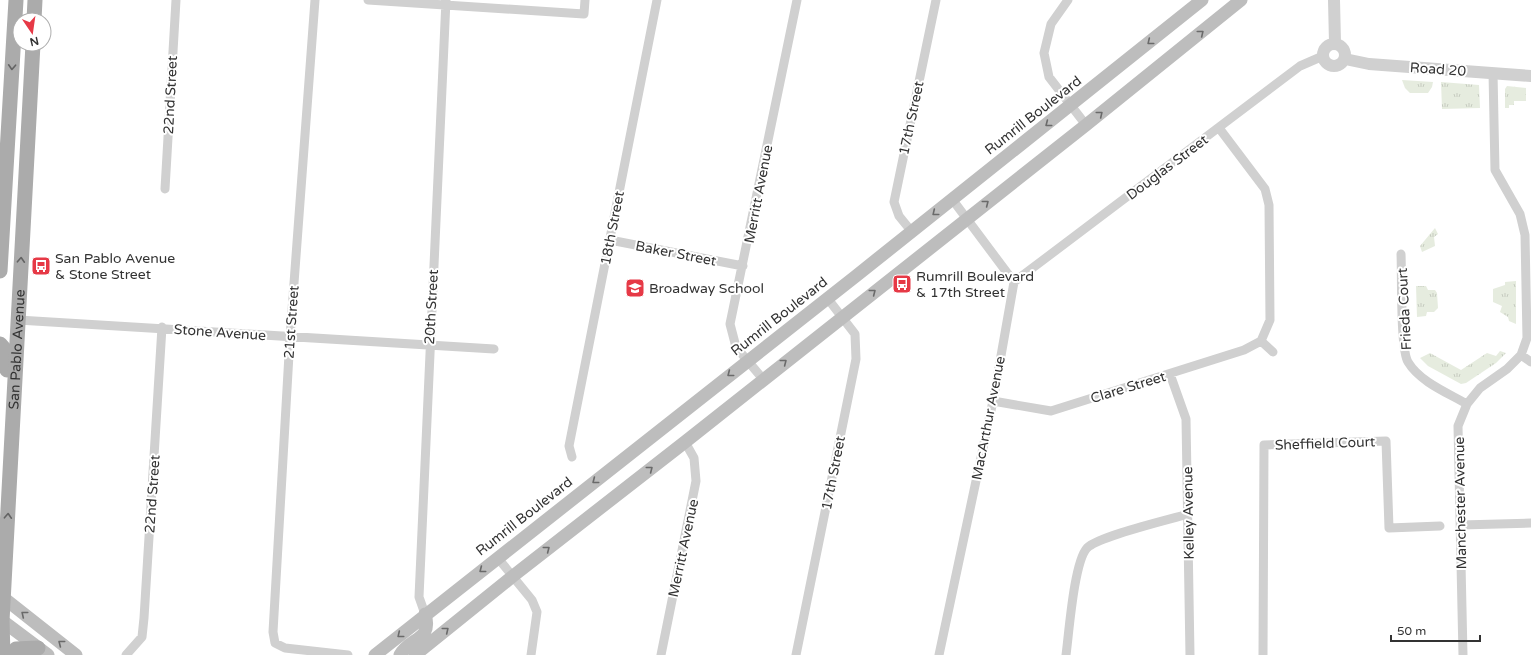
<svg xmlns="http://www.w3.org/2000/svg" width="1531" height="655" viewBox="0 0 1531 655" font-family="'Varela Round',sans-serif">
<defs>
<pattern id="grass-tufts" width="24" height="20" patternUnits="userSpaceOnUse"><rect width="24" height="20" fill="#e6ecdf"/><path d="M3 7l-1-3M5 7V3M7 7l1-3M15 17l-1-3M17 17v-4M19 17l1-3" fill="none" stroke="#c6cbc0"/></pattern>
</defs>
<rect width="100%" height="100%" fill="#fff"/>
<path fill="url(#grass-tufts)" d="M1402,80l31,2 -1,5 -4,6h-18l-5,-5z
M1441,82l38,3 1,23 -38,1z
M1507,86l19,2v13h-12v4h-5v3h-4v-19z
M1435,228l3,6 -4,3 1,9 -13,6 -2,-6z
M1516,281v43l-7,-3 -1,-4 -8,-5 2,-6 -9,-4v-13l12,-4v-3z
M1416,286h10l2,4h7l2,3 1,15 -4,4h-7l-1,4 -9,1z
M1500,351l6,2 -10,10 -30,20 -5,1 -33,-18 -8,-8 10,-5 31,17 26,-17 9,3z"/>
<g fill="none" stroke-linecap="round" stroke-linejoin="round">
<path stroke="#d0d0d0" stroke-width="9" d="M315,0l-25,337 -17,295 2,11 10,5 63,7
M368,0l216,14 1,-14
M1068,0l-17,24 -7,29 5,24 37,48
M165,189l11,-189
M912,232l-13,-16 -5,-14 42,-202
M610,240l133,26
M1401,254c1,19 -1,95 7,108 12,20 40,31 59,42
M1014,282l286,-216 23,-10
M18,320l476,29
M1261,341l12,11
M1521,355l10,7
M1170,374l16,45 4,236
M763,379l-27,-32 -6,-23 67,-324
M993,401l58,10 193,-61 17,-9 9,-21 -1,-115 -4,-16 -46,-61
M572,457l-3,-11 88,-446
M1461,525l70,-2
M497,557l35,43 5,12 -6,43
M425,614l-6,-17 27,-597
M126,655l16,-18 2,-19 18,-291
M661,655l35,-174 -2,-23 -9,-16
M796,655l60,-296 -1,-25 -27,-35
M939,655l54,-254 21,-119 -62,-83
M1066,655c3,-22 8,-93 21,-107 12,-12 81,-28 101,-34
M1263,655l1,-210 122,-4 3,87 51,-2
M1463,655l-5,-229 9,-22 13,-16 27,-19 14,-14 6,-17 -2,-103 -5,-21 -25,-44 -2,-97"/>
<path stroke="#d0d0d0" stroke-width="12" d="M1334,0l1,43
M1323 55a11 11 0 1 1 22 0a11 11 0 1 1-22 0Z
M1345,59l24,5 162,12"/>
<path stroke="#bdbdbd" stroke-width="13" d="M0,595l76,60
M0,619l48,36
M375,655l481,-379 346,-276
M400,655c10,-18 33,-14 25,-41
M415,655l98,-79 172,-134 401,-317 155,-125"/>
<g stroke="#ababab" stroke-width="15">
<path d="M34,20l1,-20"/>
<path d="M0,271l16,-271"/>
<path d="M0,344l7,8v18"/>
<path id="s1" d="M3,655l-1,-34 31,-577"/>
<path d="M12,655l4,-6 22,-1"/>
</g>
</g>
<defs><path id="oneway-chevron" d="M-2-3.5L2.5 0L-2 3.5" fill="none" stroke-width="1.6" stroke-linecap="round" stroke-linejoin="round"/></defs>
<g stroke="#6a6a6a">
<use href="#oneway-chevron" transform="translate(1201 33) rotate(-39)"/>
<use href="#oneway-chevron" transform="translate(1150 42) rotate(141)"/>
<use href="#oneway-chevron" transform="translate(1100 114) rotate(-39)"/>
<use href="#oneway-chevron" transform="translate(1048 124) rotate(142)"/>
<use href="#oneway-chevron" transform="translate(986 203) rotate(-38)"/>
<use href="#oneway-chevron" transform="translate(935 213) rotate(141)"/>
<use href="#oneway-chevron" transform="translate(873 292) rotate(-38)"/>
<use href="#oneway-chevron" transform="translate(784 362) rotate(-38)"/>
<use href="#oneway-chevron" transform="translate(730 374) rotate(142)"/>
<use href="#oneway-chevron" transform="translate(650 469) rotate(-38)"/>
<use href="#oneway-chevron" transform="translate(595 481) rotate(142)"/>
<use href="#oneway-chevron" transform="translate(547 549) rotate(-38)"/>
<use href="#oneway-chevron" transform="translate(482 570) rotate(142)"/>
<use href="#oneway-chevron" transform="translate(24 614) rotate(-141)"/>
<use href="#oneway-chevron" transform="translate(446 630) rotate(-39)"/>
<use href="#oneway-chevron" transform="translate(400 635) rotate(141)"/>
<use href="#oneway-chevron" transform="translate(61 643) rotate(-142)"/>
</g>
<g stroke="#636363">
<use href="#oneway-chevron" transform="translate(12 67) rotate(93)"/>
<use href="#oneway-chevron" transform="translate(21 260) rotate(-87)"/>
<use href="#oneway-chevron" transform="translate(8 516) rotate(-87)"/>
</g>
<defs>
<g id="bus-square" transform="scale(1)"><rect x="-9" y="-9" width="18" height="18" rx="4" fill="#e63946" stroke="#fff"/><path d="M-5-6H5V4H4V6H2V4H-2V6H-4V4H-5ZM-3.5-4V0h7V-4ZM-3.5 1.2v1.5H-2V1.2ZM2 1.2v1.5H3.5V1.2Z" fill="#fff"/></g>
<g id="school-square" transform="scale(1)"><rect x="-9" y="-9" width="18" height="18" rx="4" fill="#e63946" stroke="#fff"/><path d="M0-5L7-2L0 1L-7-2ZM-4 1L0 2.5L4 1V4Q0 6-4 4Z" fill="#fff"/></g>
</defs>
<g fill-rule="evenodd">
<use href="#bus-square" x="41" y="266"/>
<use href="#bus-square" x="902" y="284"/>
<use href="#school-square" x="635" y="288"/>
</g>
<g text-anchor="middle" stroke-width="4" stroke-linejoin="round" paint-order="stroke">
<g font-size="14" fill="#333" stroke="#fff">
<text transform="translate(1438 69) rotate(4)" y="5">Road 20</text>
<text transform="translate(170 95) rotate(-87)" y="5">22nd Street</text>
<text transform="translate(1033 115) rotate(-38)" y="5">Rumrill Boulevard</text>
<text transform="translate(911 118) rotate(-78)" y="5">17th Street</text>
<text transform="translate(1167 167) rotate(-37)" y="5">Douglas Street</text>
<text transform="translate(758 194) rotate(-79)" y="5">Merritt Avenue</text>
<text transform="translate(612 228) rotate(-79)" y="5">18th Street</text>
<text transform="translate(676 253) rotate(11)" y="5">Baker Street</text>
<text transform="translate(431 307) rotate(-87)" y="5">20th Street</text>
<text transform="translate(1404 309) rotate(-93)" y="5">Frieda Court</text>
<text transform="translate(779 316) rotate(-38)" y="5">Rumrill Boulevard</text>
<text transform="translate(291 322) rotate(-86)" y="5">21st Street</text>
<text transform="translate(220 332) rotate(4)" y="5">Stone Avenue</text>
<text dy="5" stroke="none"><textPath href="#s1" startOffset="306">San Pablo Avenue</textPath></text>
<text transform="translate(1128 387) rotate(-17)" y="5">Clare Street</text>
<text transform="translate(988 418) rotate(-79)" y="5">MacArthur Avenue</text>
<text transform="translate(1325 443) rotate(-2)" y="5">Sheffield Court</text>
<text transform="translate(833 473) rotate(-79)" y="5">17th Street</text>
<text transform="translate(152 494) rotate(-86)" y="5">22nd Street</text>
<text transform="translate(1460 503) rotate(-91)" y="5">Manchester Avenue</text>
<text transform="translate(1188 513) rotate(-91)" y="5">Kelley Avenue</text>
<text transform="translate(524 516) rotate(-38)" y="5">Rumrill Boulevard</text>
<text transform="translate(683 548) rotate(-78)" y="5">Merritt Avenue</text>
</g>
<g font-size="14" fill="#333" stroke="#fff" text-anchor="start">
<text x="55" y="263">San Pablo Avenue<tspan x="55" dy="16">&amp; Stone Street</tspan></text>
<text x="916" y="281">Rumrill Boulevard<tspan x="916" dy="16">&amp; 17th Street</tspan></text>
<text x="649" y="293">Broadway School</text>
</g>
</g>
<g transform="translate(32 32) rotate(167)"><circle r="19" fill="#ffffff" stroke="#adadad"/>
<path d="M0-3L7 15L0 10L-7 15Z" fill="#e63946"/>
<text y="-6" font-size="11" font-weight="bold" text-anchor="middle" fill="#333333">N</text>
</g>
<path d="M1391 635v6h89v-6" fill="none" stroke="#333333" stroke-width="2"/>
<text x="1397" y="635" font-size="12" fill="#333333" stroke="#ffffff" stroke-width="3" paint-order="stroke">50 m</text>
</svg>
